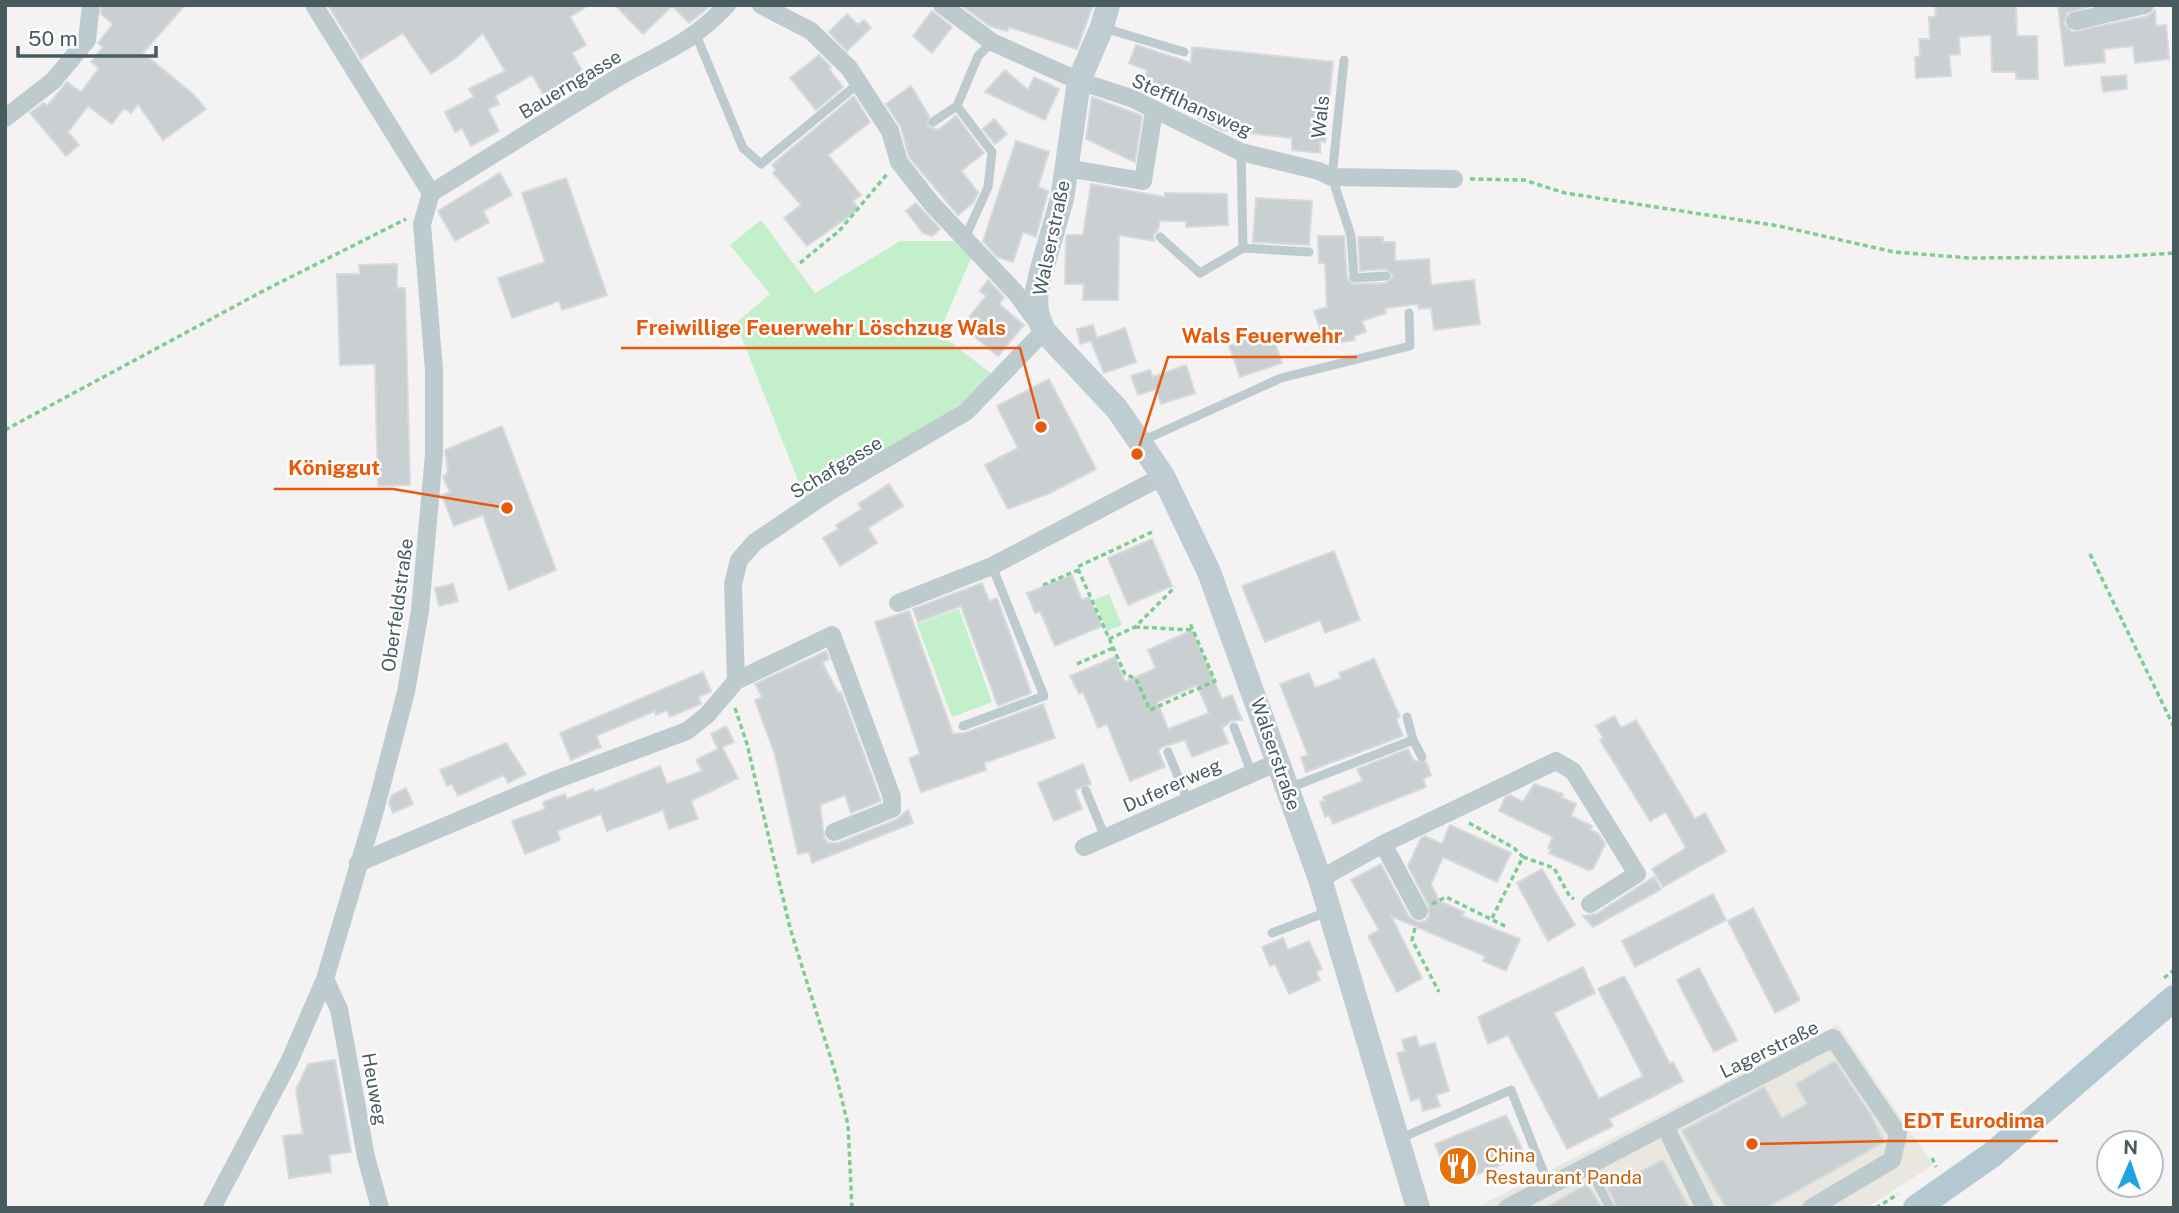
<svg xmlns="http://www.w3.org/2000/svg" width="2179" height="1213" viewBox="0 0 2179 1213" font-family="'Public Sans',sans-serif">
<rect width="100%" height="100%" fill="#f4f2f3"/>
<path fill="#eae6e0" d="M1838,1025l95,140 -67,43h-391z"/>
<path fill="#c3efca" d="M761,220l54,73 85,-52h54l17,17 -32,75 54,42 -25,25 -163,98 -69,-175 34,-29 -40,-49z
M1109,594l13,31 -15,6 -13,-31z
M959,609l33,93 -40,15 -35,-93z"/>
<path fill="#cacfd1" stroke="#d7dadd" stroke-width="2" fill-rule="evenodd" d="M102,5h83l-42,48 50,41 13,15 -43,31 -25,-36 -7,9 -7,-5 -12,16 -24,-18 -20,26 11,13 -13,11 -36,-43 14,-10 3,3 20,-24 14,10 18,-24 -8,-6 12,-15 -5,-4 15,-19 -12,-10z
M328,5h261l-19,12 16,28 -14,8 13,23 -39,23 -14,-24 -37,21 4,8 -11,5 11,22 -28,15 -9,-18 -7,4 -10,-20 29,-15 -5,-8 36,-18 -22,-38 -26,24 -26,17 -28,-41 -42,26z
M615,5h96l-22,18 -17,-17 -29,28z
M961,5h132l-16,44 -68,-22 -2,4 -17,-5z
M1935,5h81l1,31h20l1,43h-22v-7h-24l-1,-37 -32,2 1,17 -11,1 2,21 -35,2 -1,-21 5,-1 -1,-17h11l-1,-22h7z
M2058,5h35l-26,8 -3,11 8,8 76,-16 7,-6 1,16 10,-1 3,34 -34,4 -2,-17 -29,3 1,13 -40,4z
M932,11l20,16 -20,26 -19,-17z
M847,14l11,11 6,-5 7,8 -24,23 -18,-19z
M1136,45l55,18 1,-16 141,15 -8,80 -5,-1v12l-28,-3v-12l-70,-8 -24,-12v-6l-56,-21 5,-21 -18,-7z
M819,55l12,12 -2,2 14,18 -27,23 -26,-32z
M1005,70l23,20 6,-13 25,12 -14,31 -60,-28z
M2126,75l1,14 -24,3 -2,-15z
M911,86l18,30 -1,10 10,4 18,-14 28,37 -23,18 17,21 -4,10 -16,13 -49,-58 -8,-30 -15,-23z
M854,96l16,26 -42,33 33,40 -8,6 6,8 -52,37 -23,-28 17,-13 -28,-32 3,-3 -4,-5z
M1092,97l50,19 -7,46 -49,-23z
M994,119l13,15 -12,10 -12,-15z
M1016,141l33,11 -11,35 10,4 -12,46 -13,-5 -10,30 -16,-5 -14,-16z
M500,173l12,22 -29,16 6,11 -34,19 -17,-30z
M566,178l41,117 -45,15 -3,-9 -47,17 -14,-40 47,-16 -23,-69z
M1091,184l74,13v-4l62,1 1,31 -42,2v-6h-26l-2,9 -5,5 1,6 -35,-6 -1,65h-35l1,-16h-19l1,-46 1,-3h16z
M1256,198l56,3 -3,44 -56,-3z
M916,203l24,26 -8,7 -9,-3 -17,-22z
M1318,236h26l3,42 5,6 34,-1 7,-7 -7,-7 -26,2 -2,-34h25v5h12v19l34,-2 2,26 43,-5 6,44 -46,6 -3,-22 -12,1 -1,-5 -33,4 1,5 -24,8 4,11 -12,4 1,4 -29,5 -12,-34 13,-4 -2,-44h-6z
M397,264v24h8l5,197 -32,1 -3,-122 -35,1 -3,-91h23l-1,-9z
M988,280l16,17 -5,7 25,21 -26,31 -36,-30 24,-30 -6,-5z
M1093,325l4,13 28,-10 11,34 -32,11 -13,-32 -11,3 -3,-15z
M1271,331l11,32 -42,14 -11,-31z
M1186,365l9,28 -34,11 -5,-15 -18,6 -7,-19 19,-6 3,7z
M1049,379l47,90 -46,24 -42,16 -23,-44 33,-17 -21,-42z
M502,426l54,144 -47,20 -26,-75 -29,11 -12,-31 8,-3 -7,-15 5,-5 -3,-22z
M889,484l14,22 -35,22 9,15 -37,23 -17,-28 15,-9 -2,-4 26,-16 -4,-5z
M1152,539l20,47 -44,19 -20,-47z
M1334,551l26,69 -35,13 -5,-13 -55,22 -23,-56z
M1072,575l10,25 7,-3 13,29 -47,20 -15,-35 -5,2 -8,-20z
M982,583l7,18 8,-3 34,95 -33,13 -37,-100 -43,16 -5,-13z
M453,584l5,17 -19,5 -4,-18z
M909,611l44,123 12,-1 78,-29 12,34 -71,25 2,7 -65,22 -12,-34 11,-4 -45,-132z
M1192,630l30,69 10,-4 10,25 -11,1 -9,7 6,15 -36,14 -7,-17 -20,6 -7,4 7,17 -35,14 -23,-57 -9,4 -15,-36 -4,2 -9,-18 45,-19 10,25 31,-14 -8,-18zM1197,685l12,28 -41,16 -11,-27z
M826,651l3,8 -7,3 16,31 3,-1 40,109 -30,12 -6,-18 -25,10 4,32 4,6h10l58,-23 12,-10 5,13 -101,40 -3,-11 -11,2 -23,-99 -20,-55 7,-3 -7,-13z
M1374,659l26,58 -4,2 7,17 -97,36 -5,-15 7,-2 -28,-71 29,-11 6,15 26,-10 -2,-5z
M703,672l8,19 -12,6 2,7 -31,13 -3,-7 -11,5 -1,-4 -59,25 5,11 -30,13 -11,-27z
M1614,716l7,12 15,-8 59,99 10,-6 21,38 -63,36 -11,-18 34,-21 -20,-36 -16,9 -50,-81 3,-2 -7,-12z
M726,726l8,16 -12,5 16,31 -47,23 7,18 -29,10 -6,-19 -56,21 -6,-17 -44,17 3,9 -35,14 -13,-33 33,-12 -2,-7 22,-8 2,5 26,-10 2,3 65,-26 7,18 35,-13 -6,-11 22,-11 -7,-15z
M506,743l20,31 -18,9 -4,-8 -46,21 -6,-12 -5,2 -7,-16z
M1408,749l5,11 13,2 5,13 -8,4 3,8 -93,37 -4,-9 -4,2 -5,-15 5,-1 -2,-4 40,-16 -6,-12z
M1083,764l8,20 -16,6 7,19 -28,12 -16,-38z
M1534,784l29,10 -2,3 15,7 -5,12 21,10 -2,4 8,3 7,11 -12,25 -5,1 -39,-17 2,-4 -3,-1 5,-11 -54,-26 6,-13 5,-3 13,7z
M406,788l7,16 -20,9 -4,-10 2,-7z
M1450,825l61,28 -14,29 -54,-25 -12,27 8,17 25,11 -2,4 58,23 -14,32 -23,-10 2,-5 -94,-40 31,62 -25,14 -29,-56 11,-6 -28,-50 30,-16 28,53 9,5 7,-1 4,-5v-10l-21,-40 13,-28 4,-2 17,8z
M1542,869l33,56 -27,16 -31,-58z
M1654,877l7,12 -68,38 -10,-11 13,-2z
M1713,894l13,26 -91,47 -13,-26z
M1753,908l47,92 -25,13 -47,-92z
M1283,938l5,12 21,-9 13,28 -6,3 4,8 -31,14 -14,-30 -5,2 -8,-19z
M1583,967l12,26 -41,20 45,86 44,-23 -45,-87 26,-13 46,88 3,-2 10,19 -74,38 4,7 -46,23 -59,-114 -20,9 -10,-27z
M1699,968l38,72 -23,12 -37,-72z
M1416,1036l3,11 16,-4 14,48 -13,4 4,11 -17,5 -3,-13 -9,3 -14,-48 8,-2 -3,-11z
M335,1060l16,92 -22,3 2,17 -42,6 -6,-42 20,-2 -7,-44 12,-26z
M1835,1061l36,54 13,27 -118,66h-40l-44,-77 82,-44 18,31 25,-14 -11,-20z
M1506,1115l19,40 -74,30 -16,-41z
M1663,1160l26,48h-72l-9,-20z
M1587,1184l15,24h-57z"/>
<g fill="none" stroke-linecap="round" stroke-linejoin="round">
<path stroke="#7ccd91" stroke-width="3.5" stroke-dasharray="5 3.5" stroke-linecap="butt" d="M1470,179l54,1 41,13 214,33 115,26 76,6 142,-1 62,-4
M800,263l39,-32 49,-58
M5,430l260,-140 141,-71
M1152,532l-75,35 48,107 11,5 14,31 65,-29 -25,-58
M2090,554l84,173
M1043,585l35,-15
M1135,627l59,3
M1109,639l26,-12 40,-40
M1077,664l36,-16
M735,708l12,36 43,184 46,147 12,50 4,83
M1469,823l45,25 9,9 -31,61
M1523,857l31,11 16,29 4,2
M1432,904l14,-7 61,30
M1415,928l-3,12 27,52
M2164,978l10,-8
M1932,1158l4,9
M1876,1208l22,-14"/>
<path stroke="#becbce" stroke-width="9" d="M1104,28l80,24
M696,35l47,113 18,16 98,-81
M1344,60l-12,117 19,59 3,42 32,-2
M933,122l24,-16
M1160,237l40,36 43,-25 -2,-96
M964,240l24,-53 4,-35 -35,-46 21,-50 14,-14
M1243,248l66,4
M1142,441l139,-63 129,-32 -1,-33
M963,726l81,-30 -52,-130
M1234,727l18,47
M1413,740l9,17
M1168,752l20,49
M1289,788l124,-48 -6,-23
M1086,791l19,46
M1272,933l55,-21
M1399,1139l112,-49 38,96
M1588,1165l22,43"/>
<path stroke="#becbce" stroke-width="18" d="M942,5l50,37 87,39 52,17 110,54 78,19 13,6 122,2
M2075,21l70,-16
M5,118l48,-37 34,-41 4,-35
M1066,168l77,13 11,-70
M431,193c62,-38 123,-77 186,-115 43,-25 74,-34 110,-73
M898,603l94,-37 171,-90
M736,681l96,-46 60,162v12l-58,23
M1383,844l36,67
M1084,847l194,-85
M358,863l192,-81 137,-51 20,-16 29,-34 -3,-97 6,-24 16,-18 74,-50 137,-80 78,-81 -29,-39 -83,-88 -33,-42 -9,-31 -41,-63 -38,-37 -50,-26
M1320,879l63,-35 173,-83 17,10 64,103 -47,30
M325,979l14,30 27,148 14,51
M1665,1126l40,82
M212,1208l77,-146 36,-83 51,-172 30,-115 14,-81 14,-157v-84l-12,-146 9,-31 -117,-188
M1507,1208l326,-170 65,96 -6,26 -81,48"/>
<path stroke="#bfcdd3" stroke-width="24" d="M1108,5l-6,22 -23,54 -17,118 -21,73 -5,24 1,17 7,18 73,78 31,45 15,22 46,96 111,307 98,329"/>
<path stroke="#b3c8d0" stroke-width="26" d="M1916,1208l77,-54 181,-156"/>
</g>
<defs>
<g id="restaurant-disc" transform="scale(2.0125)"><circle r="9.5" fill="#e8710a" stroke="#fff"/><path d="M-5-6h1v4h1v-4h1v4h1v-4h1v5L-1.5 .5V6h-2V.5L-5-1ZM5-6V6H3V1.5H1.5Q1.5-4 5-6Z" fill="#fff"/></g>
</defs>
<g fill-rule="evenodd">
<use href="#restaurant-disc" x="1458" y="1166"/>
</g>
<g text-anchor="middle" stroke-width="5" stroke-linejoin="round" paint-order="stroke">
<g font-size="19" fill="#4a5b60" stroke="#fff">
<text transform="translate(570 84) rotate(-31)" y="7">Bauerngasse</text>
<text transform="translate(1192 105) rotate(24)" y="7">Stefflhansweg</text>
<text transform="translate(1320 117) rotate(-84)" y="7">Wals</text>
<text transform="translate(1051 238) rotate(-78)" y="7">Walserstraße</text>
<text transform="translate(836 467) rotate(-31)" y="7">Schafgasse</text>
<text transform="translate(397 605) rotate(-82)" y="7">Oberfeldstraße</text>
<text transform="translate(1276 754) rotate(71)" y="7">Walserstraße</text>
<text transform="translate(1172 785) rotate(-24)" y="7">Dufererweg</text>
<text transform="translate(1769 1049) rotate(-26)" y="7">Lagerstraße</text>
<text transform="translate(375 1089) rotate(80)" y="7">Heuweg</text>
</g>
<g font-size="19" fill="#c56008" stroke="#fff" text-anchor="start">
<text x="1485" y="1162">China<tspan x="1485" dy="22">Restaurant Panda</tspan></text>
</g>
</g>
<path fill="none" stroke="#e8590c" stroke-width="2.5" d="M1041 427L1020 348H621M1137 454L1168 357H1357M507 508L393 489H274M1752 1144L1889 1141H2058"/>
<g fill="#e8590c" stroke="#fff" stroke-width="2.5">
<circle cx="1041" cy="427" r="7"/>
<circle cx="1137" cy="454" r="7"/>
<circle cx="507" cy="508" r="7"/>
<circle cx="1752" cy="1144" r="7"/>
</g>
<g font-size="21" text-anchor="middle" font-weight="bold" fill="#e8590c" stroke="#fff" stroke-width="5" stroke-linejoin="round" paint-order="stroke">
<text x="821" y="335">Freiwillige Feuerwehr Löschzug Wals</text>
<text x="1262" y="343">Wals Feuerwehr</text>
<text x="334" y="475">Königgut</text>
<text x="1974" y="1128">EDT Eurodima</text>
</g>
<rect width="2179" height="1213" fill="none" stroke="#4a5b60" stroke-width="14"/>
<g transform="translate(2130 1164) rotate(2)"><circle r="33" fill="#ffffff" stroke="#b7bdbf" stroke-width="2"/>
<path d="M0-5L12 26L0 18L-12 26Z" fill="#1fa3e2"/>
<text y="-10" font-size="19" font-weight="bold" text-anchor="middle" fill="#4a5b60">N</text>
</g>
<path d="M18 46v10h138v-10" fill="none" stroke="#4a5b60" stroke-width="3.5"/>
<text x="28" y="46" font-size="21" fill="#4a5b60" stroke="#ffffff" stroke-width="5" paint-order="stroke">50 m</text>
</svg>
